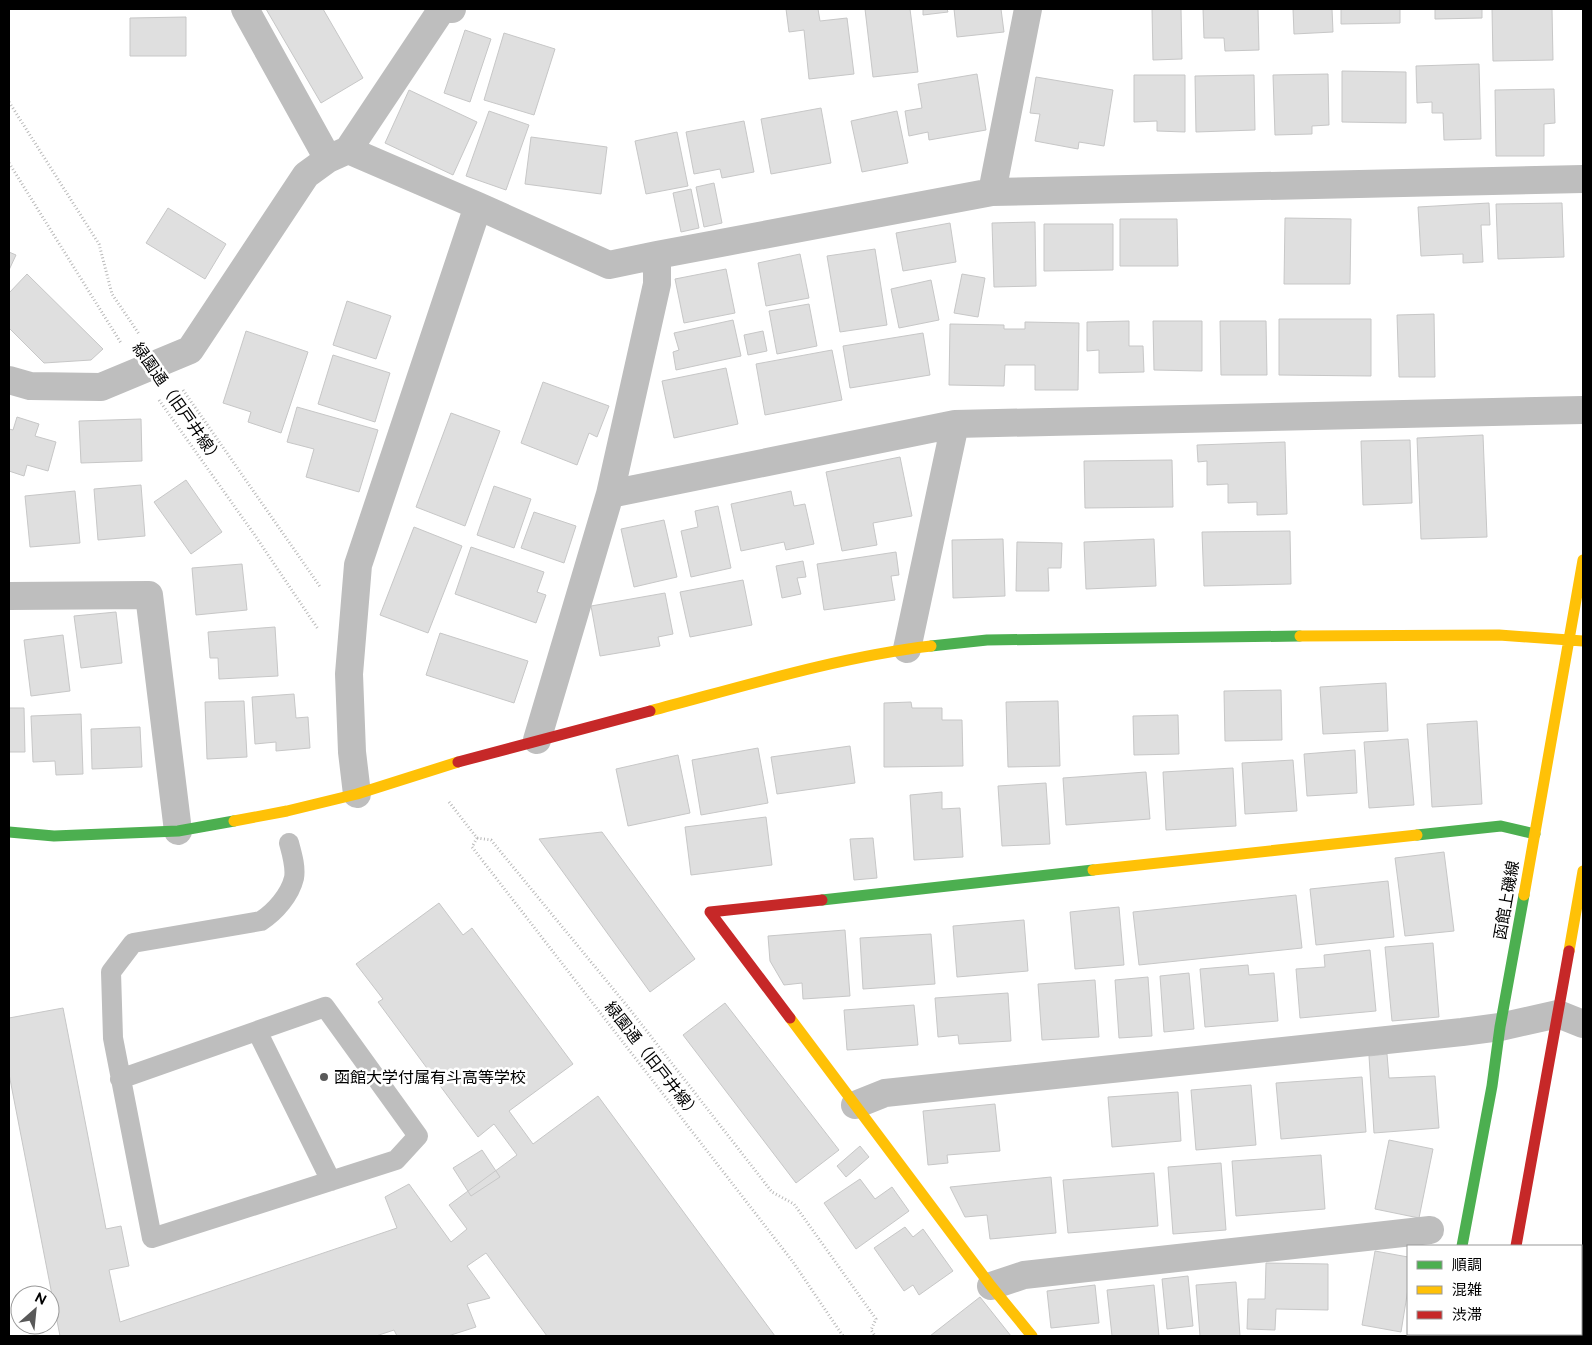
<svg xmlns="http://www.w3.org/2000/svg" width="1592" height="1345" viewBox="0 0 1592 1345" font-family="Raleway,'Noto Sans JP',sans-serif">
<rect width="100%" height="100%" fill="#fff"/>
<path fill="#dfdfdf" stroke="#c7c7c7" d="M266,9h57l40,69 -42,25z
M786,9h32l2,12 27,-3 7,56 -45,5 -5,-49 -15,2z
M865,9h45l8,63 -45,5z
M923,9h24l1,3 -25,3z
M954,9h47l3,23 -47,5z
M1152,9h29l1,50 -29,1z
M1203,9h55l1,41 -34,1 -1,-13h-20z
M1293,9h39l1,23 -39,2z
M1341,9h59v14l-59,1z
M1435,9h47v9l-47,1z
M1492,9h60l1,51 -60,1z
M186,17v39h-56v-38z
M465,30l26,9 -21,63 -26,-9z
M504,33l51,16 -21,66 -50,-15z
M1479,64l2,75 -37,1 -1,-27h-11v-11l-15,1 -1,-37z
M1342,71l64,1v51l-64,-1z
M977,74l9,56 -57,10 -1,-8 -19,4 -4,-25 17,-3 -4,-24z
M1328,74l1,51 -17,1v8l-37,1 -2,-60z
M1134,75h51v57l-28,-1v-10l-23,1z
M1254,75l1,55 -59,2 -1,-56z
M1036,77l77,13 -9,56 -25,-4 -1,7 -43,-8 5,-27 -10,-1z
M1554,89l1,34 -11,1v32h-48l-1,-66z
M409,90l68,32 -24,53 -68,-32z
M821,108l10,55 -60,11 -10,-55z
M489,111l40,14 -23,65 -40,-14z
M897,111l11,52 -46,9 -11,-51z
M744,121l10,51 -32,6 -2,-9 -26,5 -8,-42z
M677,132l11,54 -42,8 -11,-53z
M531,137l76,10 -6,47 -76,-10z
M714,183l8,40 -18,4 -8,-40z
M691,189l8,39 -18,4 -8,-39z
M1489,203l1,22h-9l2,37 -20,1v-9l-42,2 -3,-49z
M1562,203l2,54 -66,2 -2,-55z
M168,208l58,36 -21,35 -59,-36z
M1285,218l66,1 -1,65h-66z
M1120,219h57l1,47h-58z
M1035,222l1,64 -42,1 -2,-64z
M950,223l6,39 -53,9 -7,-38z
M1044,224h69v46l-69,1z
M875,249l12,76 -47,7 -13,-76z
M9,252l7,3 -7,15z
M800,254l9,44 -43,8 -8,-43z
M726,269l9,44 -51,10 -9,-44z
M27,274l76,75 -12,11 -47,3 -35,-35v-35z
M962,274l23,4 -7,39 -24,-4z
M931,280l8,40 -40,8 -8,-39z
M347,301l44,15 -15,43 -43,-14z
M809,304l8,42 -40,8 -8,-43z
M1434,314l1,63h-36l-2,-62z
M1279,319h92v57l-92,-1z
M733,320l8,36 -65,14 -3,-18 6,-2 -5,-17z
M1129,321v25h14l1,26 -45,1v-23l-12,1v-29z
M1153,321h49v50l-48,-1z
M1220,321h46l1,54h-46z
M1025,322l54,1 -1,67h-43v-25h-30l-1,21 -55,-1 1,-61 54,1v4h21z
M246,331l62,21 -27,81 -33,-11 3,-10 -28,-9z
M763,331l4,20 -19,4 -4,-20z
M923,333l7,42 -80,13 -7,-42z
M832,350l10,50 -77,15 -9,-51z
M333,355l57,18 -15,49 -57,-18z
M726,368l12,56 -64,14 -12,-57z
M543,382l66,24 -12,31 -8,-4 -12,32 -56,-22z
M297,407l81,23 -19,62 -53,-15 8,-28 -27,-7z
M451,413l49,18 -35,95 -49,-19z
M17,417l22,7 -4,12 21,6 -8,29 -21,-6 -3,11 -15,-5v-42l4,1z
M141,419l1,42 -61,2 -2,-42z
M1483,435l4,102 -66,2 -4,-101z
M1410,440l2,63 -49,2 -2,-64z
M1285,442l2,72 -30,1v-13l-29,1v-19l-21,1v-24l-9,1 -1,-17z
M900,457l12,59 -39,7 4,22 -35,6 -16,-79z
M1172,460l1,47 -88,1 -1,-47z
M186,480l36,52 -31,22 -37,-52z
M141,485l4,51 -47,4 -4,-51z
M494,486l37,13 -17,49 -37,-13z
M75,491l5,52 -50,4 -5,-51z
M791,491l3,15 11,-2 9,40 -28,6 -2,-8 -43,9 -10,-47z
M718,506l13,62 -40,9 -10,-46 17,-4 -3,-16z
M534,512l42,14 -12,37 -43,-15z
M664,520l13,57 -43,10 -13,-58z
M414,527l48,19 -34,87 -48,-18z
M1290,531l1,53 -87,2 -2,-54z
M1003,539l2,57 -52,2 -1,-58z
M1154,539l2,47 -70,3 -2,-47z
M1017,542l45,1 -1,25h-13l1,23h-33z
M471,547l73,25 -7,20 9,3 -10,28 -81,-29z
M896,552l3,23 -8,1 4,24 -71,10 -7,-46z
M803,561l3,16 -9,1 4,16 -19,4 -6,-32z
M242,564l5,46 -51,5 -4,-47z
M743,580l9,45 -62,12 -10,-45z
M665,593l8,41 -15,3 2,9 -60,10 -9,-50z
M116,612l6,51 -41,5 -7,-52z
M275,627l3,49 -59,3 -1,-21h-8l-2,-26z
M440,633l88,28 -14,42 -88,-28z
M63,635l7,56 -39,5 -7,-56z
M1386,683l2,48 -65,3 -3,-47z
M1281,690l1,50 -57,1 -1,-50z
M294,694l2,24 12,-1 2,31 -34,3v-9l-21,2 -3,-47z
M244,701l3,56 -40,2 -2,-57z
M1058,701l2,65 -52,1 -2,-65z
M911,702l1,6h30v12h20l1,46 -79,1v-64z
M9,708h15l1,44h-16z
M81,714l2,60 -27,1 -1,-14 -22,1 -2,-46z
M1178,715l1,39 -45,1 -1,-39z
M1477,721l5,83 -50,3 -5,-83z
M140,727l2,40 -50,2 -1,-40z
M1408,739l6,66 -45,3 -5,-66z
M850,746l5,37 -78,11 -6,-37z
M758,748l10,55 -67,12 -9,-55z
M1355,750l2,43 -50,3 -3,-42z
M678,755l12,58 -62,13 -12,-57z
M1293,760l4,51 -52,3 -3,-51z
M1233,768l3,58 -70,4 -3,-58z
M1146,772l4,47 -84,6 -3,-47z
M1046,783l4,61 -48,2 -4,-60z
M942,792v17l18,-1 3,49 -49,3 -4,-65z
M766,817l6,48 -81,10 -6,-48z
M602,832l93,127 -45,33 -111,-153z
M873,838l4,40 -23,2 -4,-41z
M1444,852l10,79 -49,5 -10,-78z
M1388,881l6,56 -78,8 -6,-56z
M1296,895l6,53 -163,17 -6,-53z
M439,903l24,32 9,-7 101,136 -64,47 24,33 65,-48 177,240h-228l-61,-83 -19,13 23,32 -23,6 9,23 -28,9h-51l-3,-6 -18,6h-316l-51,-262v-56l54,-10 43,221 15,-3 8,40 -20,4 11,52 277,-94 -12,-31 24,-13 42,58 16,-13 -18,-24 68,-50 -23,-31 -16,13 -100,-135 5,-3 -27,-35z
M1119,907l5,58 -49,4 -5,-57z
M1024,920l4,51 -71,6 -4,-51z
M845,930l5,66 -47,3 -1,-16 -18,2 -14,-24 -2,-25z
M931,934l4,50 -72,5 -3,-51z
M1433,943l6,74 -47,4 -7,-74z
M1370,950l6,61 -76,7 -4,-49 29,-2 -1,-12z
M1248,965l1,10 25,-2 4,48 -73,6 -5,-58z
M1189,973l5,56 -30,3 -4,-56z
M1148,977l4,59 -33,2 -4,-58z
M1095,980l4,57 -57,3 -4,-56z
M1008,993l3,48 -52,3 -1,-9 -20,2 -3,-39z
M725,1003l114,147 -43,33 -113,-148z
M914,1005l4,40 -71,5 -3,-40z
M1387,1054l2,24 46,-2 4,52 -65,5 -5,-77z
M1362,1077l4,55 -85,7 -5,-56z
M1251,1085l5,60 -60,5 -5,-60z
M1178,1092l3,49 -69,6 -4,-50z
M995,1104l5,47 -53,4 1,8 -20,2 -5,-54z
M1389,1140l44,9 -14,69 -44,-9z
M860,1146l9,11 -23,20 -9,-11z
M482,1150l18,27 -29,19 -18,-28z
M1321,1155l4,54 -89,7 -4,-55z
M1221,1163l5,67 -53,4 -5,-67z
M1154,1173l4,53 -90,7 -5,-53z
M1051,1177l5,56 -66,6 -3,-24 -22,2 -15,-30z
M860,1179l15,20 17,-12 17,24 -53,38 -32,-46z
M905,1227l8,10 10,-8 30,42 -34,24 -6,-10 -9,6 -30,-43z
M1375,1251l33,6v32l-7,43 -39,-7z
M1266,1263l62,1v46l-52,-1 -1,21 -28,-1 1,-30h17z
M1188,1276l5,50 -26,3 -5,-50z
M1236,1282l4,54h-40l-4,-51z
M1095,1285l4,38 -48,5 -4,-37z
M1154,1285l5,51h-47l-5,-46z
M980,1297l31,39h-81z"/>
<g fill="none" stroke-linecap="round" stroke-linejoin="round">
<path stroke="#b9b9b9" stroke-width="3" stroke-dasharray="1 2.5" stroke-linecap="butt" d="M9,102l90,142 13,50 27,40
M9,163l112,180
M183,390l138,198
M159,400l95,134 64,95
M449,802l28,36 -5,9 321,415 50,74
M477,838l14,2 137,167 144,185 22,12 82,115 -5,11 4,6"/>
<path stroke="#bebebe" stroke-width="20" d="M257,1031l74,150
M120,1079l205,-72 93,129 -22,24 -244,78 -39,-200 -2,-66 22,-29 128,-22c14,-9 29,-26 33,-43 2,-11 -2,-24 -5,-35"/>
<path stroke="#bebebe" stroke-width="28" d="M245,9l83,150
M348,150l130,56 131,59 48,-10 335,-63 591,-13
M992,192l36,-183
M9,380l21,6 71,1 89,-37 116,-175 22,-16 20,-9 94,-141h10
M610,494l345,-70 628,-14
M9,596l140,-1 29,236
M907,649l48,-225
M537,740l73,-246 47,-210v-29
M357,794l-5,-42 -3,-78 9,-109 120,-359
M855,1105l30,-12 577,-61 38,-5 58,-13 25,10
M991,1286l33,-11 406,-45"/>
<path stroke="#4caf50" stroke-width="11" d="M931,646l56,-6 313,-4
M9,832l45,4 124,-5 56,-10
M1417,835l84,-9 34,8
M822,900l271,-30
M1462,1246l30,-160 8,-59 24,-132
M1446,1336l1,-2"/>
<path stroke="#ffc107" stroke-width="11" d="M1300,636l199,-1 84,6
M650,711c91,-24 188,-54 281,-65
M234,821l53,-10 70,-17 101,-32
M1093,870l324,-35
M1524,895l59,-335
M1569,951l14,-80
M790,1018l201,268 41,50
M1500,1336l1,-2"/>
<path stroke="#c62828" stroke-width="11" d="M458,762l192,-51
M790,1018l-80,-106 112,-12
M1516,1246l53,-295"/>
</g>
<circle fill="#595959" stroke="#fff" stroke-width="2" cx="324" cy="1077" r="5"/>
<g text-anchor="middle" stroke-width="5" stroke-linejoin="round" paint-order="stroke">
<g font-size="16" fill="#000" stroke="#fff">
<text transform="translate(178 403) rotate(55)" y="6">緑園通（旧戸井線）</text>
<text transform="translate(1506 900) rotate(-80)" y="6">函館上磯線</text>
<text transform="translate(653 1060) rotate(52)" y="6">緑園通（旧戸井線）</text>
</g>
<g font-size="16" fill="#000" stroke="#fff" text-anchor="start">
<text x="334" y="1083">函館大学付属有斗高等学校</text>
</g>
</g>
<rect width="1592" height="1345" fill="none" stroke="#000000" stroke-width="20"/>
<rect x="1407" y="1245" width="175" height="90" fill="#ffffff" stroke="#999999"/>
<rect x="1417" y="1261" width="25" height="8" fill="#4caf50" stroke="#999999"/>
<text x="1452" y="1270" font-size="15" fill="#000000">順調</text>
<rect x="1417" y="1286" width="25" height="8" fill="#ffc107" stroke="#999999"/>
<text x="1452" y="1295" font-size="15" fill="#000000">混雑</text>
<rect x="1417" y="1311" width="25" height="8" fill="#c62828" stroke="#999999"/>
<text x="1452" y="1320" font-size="15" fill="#000000">渋滞</text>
<g transform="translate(35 1310) rotate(27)"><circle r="24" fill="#ffffff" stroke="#999999"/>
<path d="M0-4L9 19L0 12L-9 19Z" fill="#595959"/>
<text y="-8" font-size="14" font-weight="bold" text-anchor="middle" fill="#000000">N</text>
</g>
</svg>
